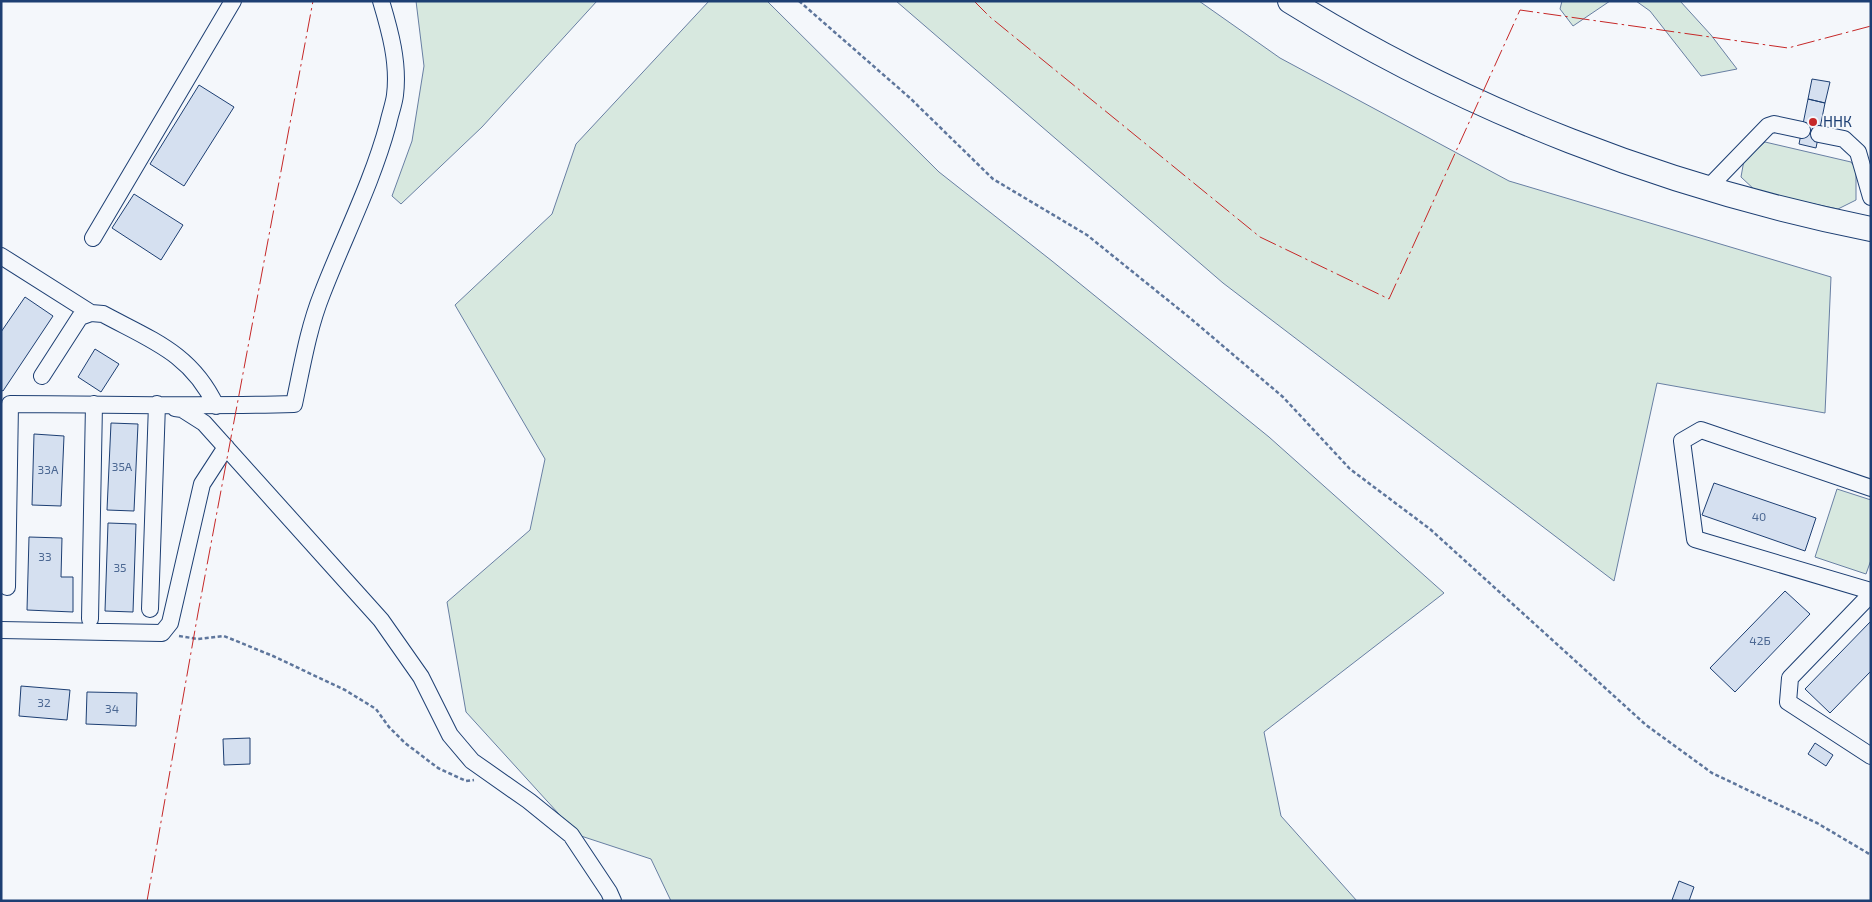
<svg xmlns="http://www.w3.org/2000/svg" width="1872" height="902" viewBox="0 0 1872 902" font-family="'Exo 2',sans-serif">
<rect width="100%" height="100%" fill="#f4f7fb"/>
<path fill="#d7e8df" stroke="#687fa3" d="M416,1h181l-115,126 -81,77 -9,-8 20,-55 12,-75z
M709,1h58l172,171 113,89 217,176 175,156 -180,139 17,84 76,85h-686l-20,-42 -73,-24 -112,-123 -19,-110 83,-72 15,-71 -90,-154 97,-91 24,-70z
M896,1h303l81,57 229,123 322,96 -6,136 -168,-30 -43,198 -391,-298z
M1562,1h48l-37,25 -13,-17z
M1636,1h44l31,34 26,34 -36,7 -51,-65z
M1765,142l86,20 5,7v31l-18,9 -81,-17 -16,-15 3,-17z
M1837,489l34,11v60l-5,14 -51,-17z"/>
<path fill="#d5e0f0" stroke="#1d3f73" d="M1812,79l18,3 -5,21 -17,-4z
M199,85l35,22 -50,79 -34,-22z
M1808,99l17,4 -9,45 -17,-4z
M134,194l49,31 -22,35 -49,-32z
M25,297l28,19 -50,75 -2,-1v-58z
M95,349l24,15 -18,28 -23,-15z
M111,423l27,1 -4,87 -27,-1z
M34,434l30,2 -3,70 -29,-1z
M1714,483l102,35 -11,33 -103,-36z
M108,523l28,1 -3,88 -28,-1z
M29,537l33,1 -1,39h12v35l-46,-2z
M1785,591l25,23 -75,78 -25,-24z
M1871,621v50l-41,42 -25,-24z
M21,686l49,4 -3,30 -48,-4z
M87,692l50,1 -1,33 -50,-2z
M250,738v26l-26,1 -1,-26z
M1815,743l18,12 -7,11 -18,-12z
M1679,881l15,6 -5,14 -17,-1z"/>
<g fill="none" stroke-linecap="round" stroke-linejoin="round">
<g stroke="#1d3f73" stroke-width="18">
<path id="minor" d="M1819,134l25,5 14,13 13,45
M1707,189l61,-63 6,-2 28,6
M93,238l140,-237
M1,256l90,57
M42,376l38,-59 11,-4 12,1c48,26 88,39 113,92
M175,408l7,1 22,14 177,197 40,57 29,58 22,26 57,40 42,34 38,57 4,9
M1871,488l-170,-58 -19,11 13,98 176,52
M7,587l3,-183c95,0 189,3 284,0 8,-37 14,-75 28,-110 22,-57 50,-111 66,-170 2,-10 6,-20 7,-29 4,-32 -5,-64 -14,-94
M1871,594l-81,84 -2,24 83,54
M150,609l7,-205
M90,619l4,-215
M1,630l161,3 8,-10 32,-139 24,-37"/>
</g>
<g stroke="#1d3f73" stroke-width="26">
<path id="highway" d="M1290,1c177,110 377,187 581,228"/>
</g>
<path stroke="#5e769c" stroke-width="2.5" stroke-dasharray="4 2.5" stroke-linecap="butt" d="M799,1l111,97 83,81 94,56 103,83 93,79 67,72 80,60 216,196 66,48 105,50 54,32
M179,636l19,3 26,-3 49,20 72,34 31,19 13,18 16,16 33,25 28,13 8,-1"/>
<use href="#minor" stroke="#f4f7fb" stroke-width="16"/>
<use href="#highway" stroke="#f4f7fb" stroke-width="24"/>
<path stroke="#c62828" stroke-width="1" stroke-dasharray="18 4 2.5 4" stroke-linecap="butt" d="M974,1l16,16 270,220 129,62 131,-289 268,38 83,-22
M147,901l51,-288 115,-612"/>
</g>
<circle fill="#c62828" stroke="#f4f7fb" stroke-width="2" cx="1813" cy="122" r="5"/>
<g text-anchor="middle" stroke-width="4" stroke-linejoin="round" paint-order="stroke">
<g font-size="12" fill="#4b6792">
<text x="122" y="471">35А</text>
<text x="48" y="474">33А</text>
<text x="1759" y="521">40</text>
<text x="45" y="561">33</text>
<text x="120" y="572">35</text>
<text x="1760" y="645">42Б</text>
<text x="44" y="707">32</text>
<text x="112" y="713">34</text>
</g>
<g font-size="15" fill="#1d3f73" stroke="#f4f7fb" text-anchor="start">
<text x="1823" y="127">ННК</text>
</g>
</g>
<rect width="1872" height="902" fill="none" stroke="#1d3f73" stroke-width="5"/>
</svg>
